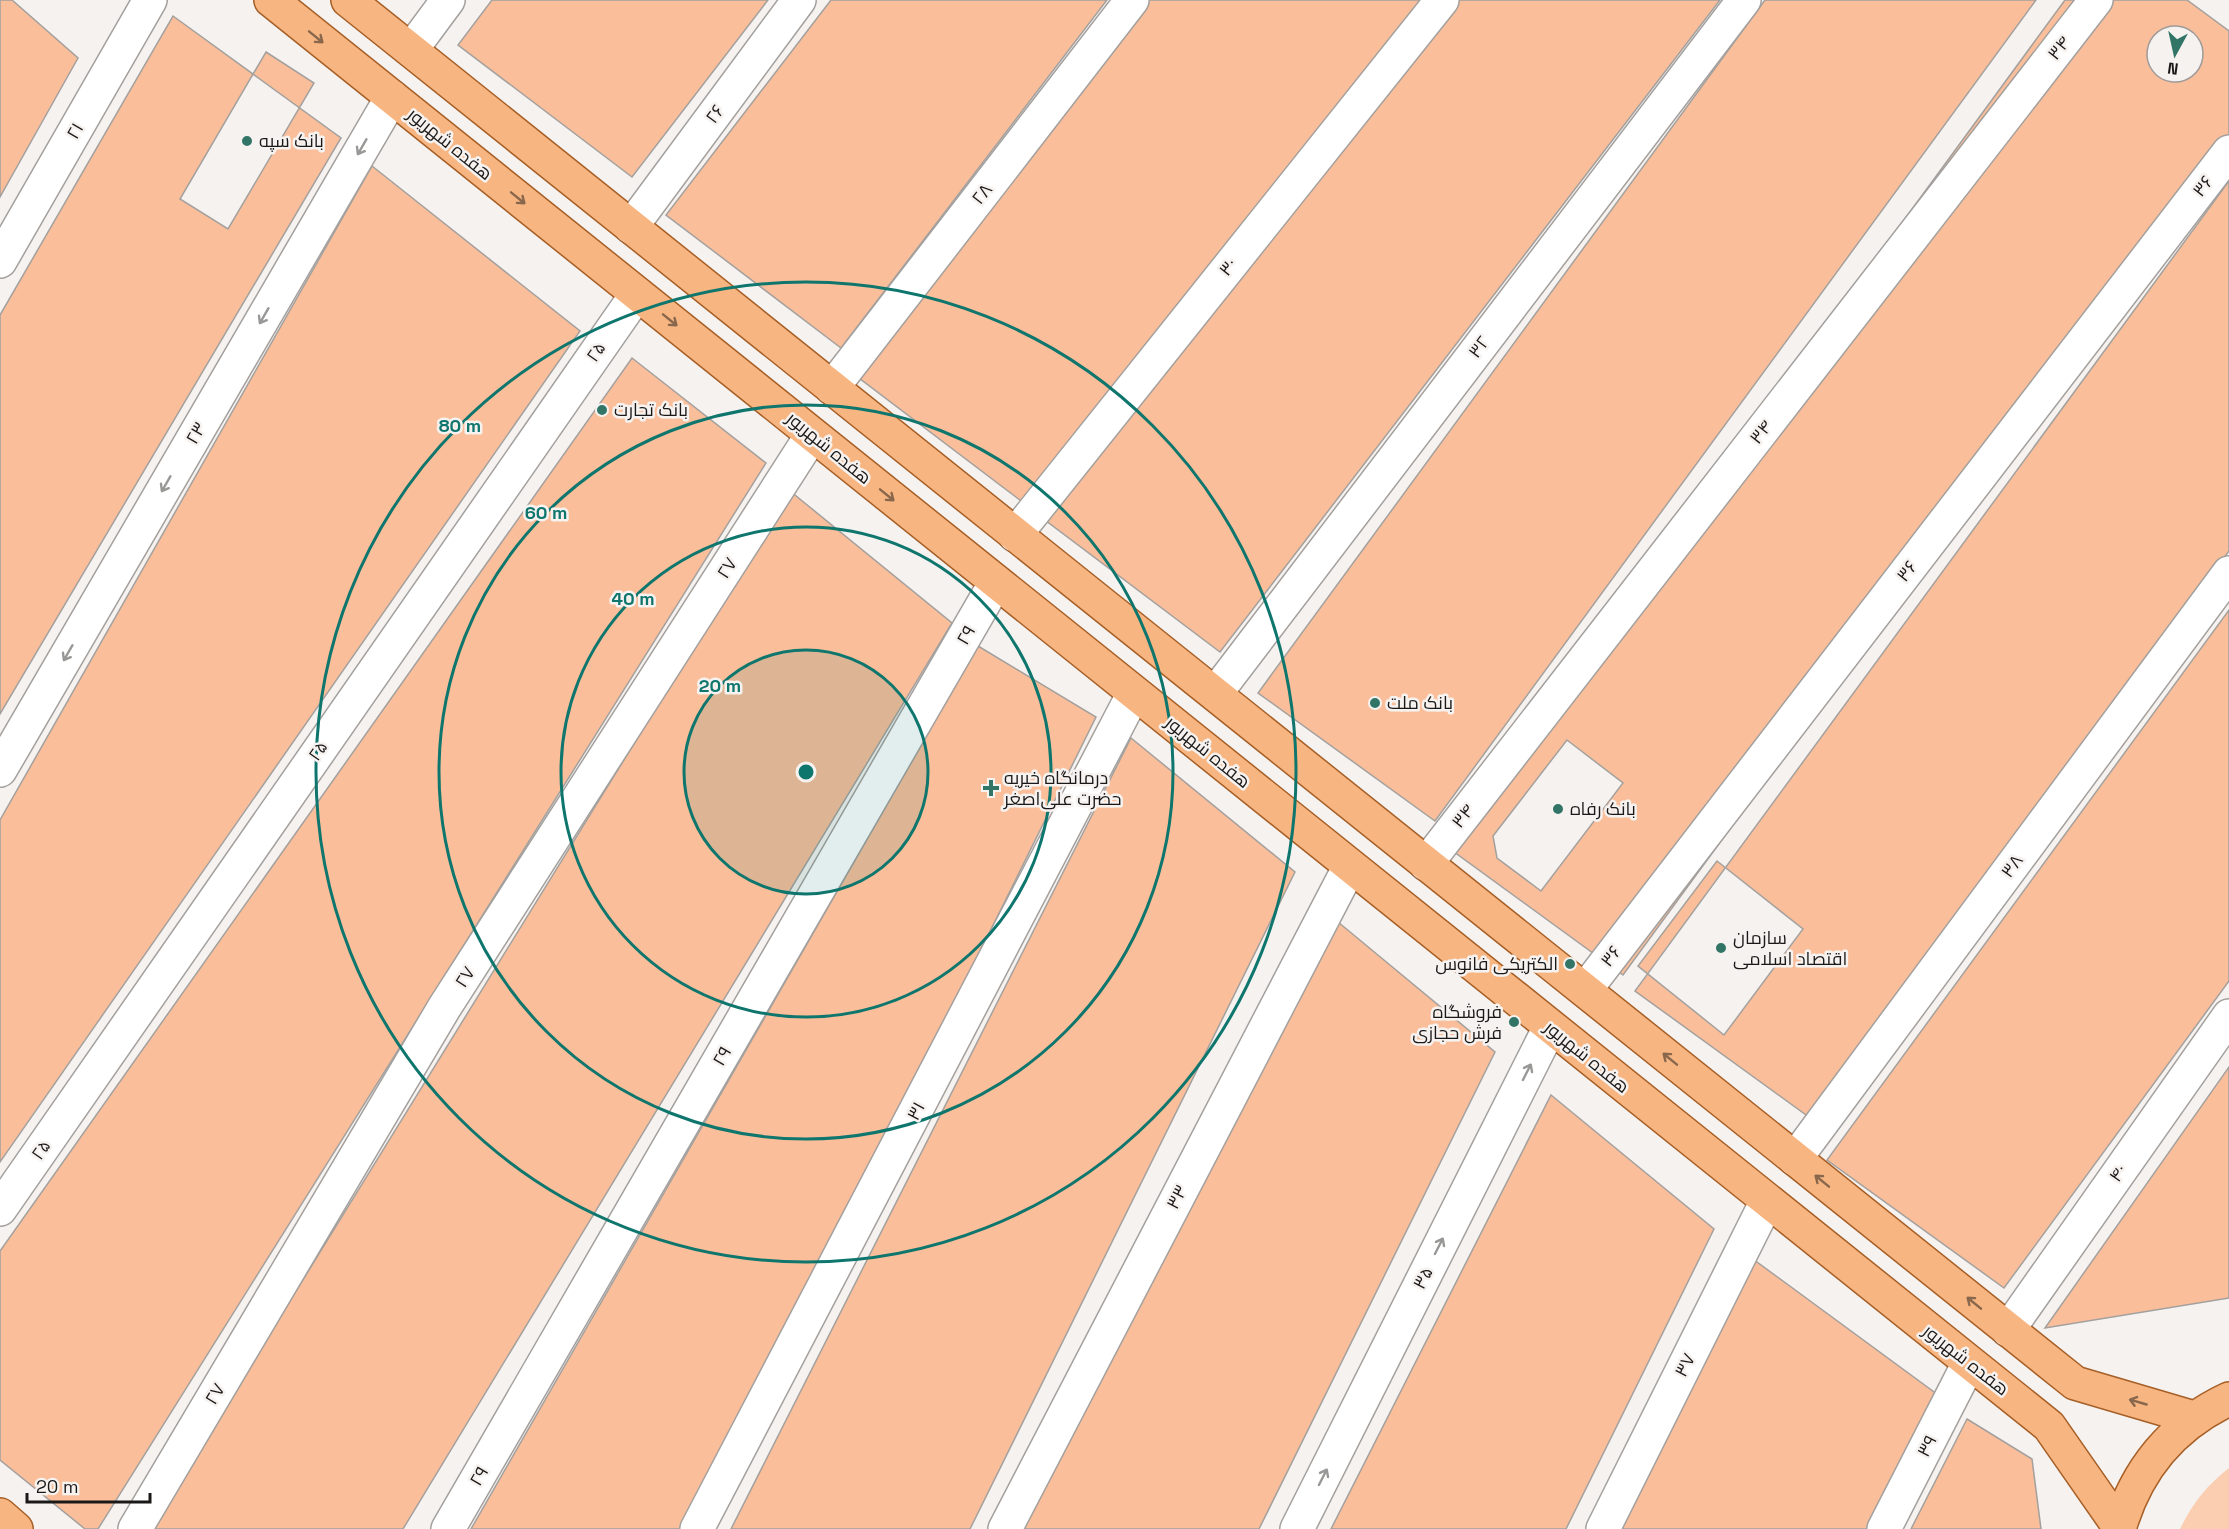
<svg xmlns="http://www.w3.org/2000/svg" width="2229" height="1529" viewBox="0 0 2229 1529" font-family="'Space Grotesk',Cairo,sans-serif">
<rect width="100%" height="100%" fill="#f6f2f0"/>
<path fill="#fbceb2" d="M2229,1468v61h-49c12,-25 27,-44 49,-61z"/>
<path fill="#fabf9a" stroke="#a3a09e" stroke-width="1.5" fill-rule="evenodd" d="M0,0h12l66,58 -78,139z
M492,0h276l-136,177 -174,-132z
M831,0h276l-266,348 -175,-133z
M1148,0h276l-391,510 -174,-132z
M1444,0h276l-500,652 -175,-132z
M1765,0h271l-601,821 -177,-128z
M2065,0h122l42,31v116l-606,828 -177,-129zM2157,36h36v36h-36z
M173,16l168,122 -341,576v-399z
M266,52l48,31 -86,146 -48,-30z
M372,166l208,165 -580,831v-342z
M2229,181v370l-416,569 -178,-129z
M632,358l134,105 -668,1066h-13l-85,-69v-209z
M790,491l162,132 -549,906h-254z
M2229,610v371l-225,307 -177,-128z
M978,646l118,71 -401,812h-224z
M1131,738l164,134 -325,657h-239z
M1567,740l56,43 -82,108 -44,-33 -4,-22z
M1717,861l86,68 -79,106 -86,-69z
M1332,917l163,135 -236,477h-237z
M2229,1067v231l-184,30z
M1551,1095l163,134 -148,300h-235z
M1742,1251l207,152 -68,126h-271z
M1967,1419l65,40 9,70h-130z"/>
<g fill="none" stroke-linecap="round" stroke-linejoin="round">
<g stroke="#a3a09e" stroke-width="36">
<path id="minor" d="M411,50l37,-50
M631,227l168,-227
M0,261l150,-261
M832,388l300,-388
M1015,535l427,-535
M1215,694l529,-694
M0,770l392,-673
M1426,864l670,-864
M1585,990l644,-838
M1795,1159l434,-586
M0,1209l637,-915
M2008,1330l221,-314
M135,1529l309,-521 368,-573
M448,1529l548,-947
M697,1529l437,-836
M1005,1529l345,-663
M1297,1529l253,-502
M1603,1529l164,-328
M1884,1529l85,-166"/>
</g>
<g stroke="#a65f26" stroke-width="36">
<path id="major" d="M271,0l1778,1426 71,102
M348,0l1727,1383 119,35
M0,1515l16,14
M2119,1529c17,-59 54,-104 110,-130"/>
</g>
<use href="#minor" stroke="#fff" stroke-width="33"/>
<use href="#major" stroke="#f7b581" stroke-width="33"/>
</g>
<defs><path id="oneway-shaft" d="M-6 0H5M1.5-3L5.5 0L1.5 3" fill="none" stroke-width="1.6" stroke-linecap="round" stroke-linejoin="round" transform="scale(1.5)"/></defs>
<g stroke="#88674c">
<use href="#oneway-shaft" transform="translate(316 37) rotate(39)"/>
<use href="#oneway-shaft" transform="translate(518 198) rotate(39)"/>
<use href="#oneway-shaft" transform="translate(670 320) rotate(39)"/>
<use href="#oneway-shaft" transform="translate(887 495) rotate(39)"/>
<use href="#oneway-shaft" transform="translate(1670 1059) rotate(-141)"/>
<use href="#oneway-shaft" transform="translate(1822 1181) rotate(-141)"/>
<use href="#oneway-shaft" transform="translate(1974 1303) rotate(-141)"/>
<use href="#oneway-shaft" transform="translate(2138 1402) rotate(-164)"/>
</g>
<g stroke="#989897">
<use href="#oneway-shaft" transform="translate(362 147) rotate(120)"/>
<use href="#oneway-shaft" transform="translate(264 316) rotate(120)"/>
<use href="#oneway-shaft" transform="translate(166 484) rotate(120)"/>
<use href="#oneway-shaft" transform="translate(68 653) rotate(120)"/>
<use href="#oneway-shaft" transform="translate(1527 1072) rotate(-63)"/>
<use href="#oneway-shaft" transform="translate(1439 1246) rotate(-63)"/>
<use href="#oneway-shaft" transform="translate(1323 1477) rotate(-63)"/>
</g>
<circle cx="806" cy="772" r="122" fill="#0f766e" fill-opacity=".12"/>
<g fill="none" stroke="#0f766e" stroke-width="3">
<circle cx="806" cy="772" r="122"/>
<circle cx="806" cy="772" r="245"/>
<circle cx="806" cy="772" r="367"/>
<circle cx="806" cy="772" r="490"/>
</g>
<g fill="#327567" stroke="#f6f2f0" stroke-width="2">
<circle cx="247" cy="141" r="6"/>
<circle cx="602" cy="410" r="6"/>
<circle cx="1375" cy="703" r="6"/>
<path d="M988 779h6v6h6v6h-6v6h-6v-6h-6v-6h6z"/>
<circle cx="1558" cy="809" r="6"/>
<circle cx="1721" cy="948" r="6"/>
<circle cx="1570" cy="964" r="6"/>
<circle cx="1514" cy="1022" r="6"/>
</g>
<g text-anchor="middle" stroke-width="5" stroke-linejoin="round" paint-order="stroke">
<g font-size="18" fill="#1a1918" stroke="#f6f2f0">
<text transform="translate(2059 48) rotate(-52)" y="6">۳۴</text>
<text transform="translate(715 114) rotate(-54)" y="6">۲۶</text>
<text transform="translate(75 131) rotate(-60)" y="6">۲۱</text>
<text transform="translate(450 144) rotate(39)" y="6">هفده شهریور</text>
<text transform="translate(2203 186) rotate(-52)" y="6">۳۶</text>
<text transform="translate(982 194) rotate(-52)" y="6">۲۸</text>
<text transform="translate(1228 267) rotate(-51)" y="6">۳۰</text>
<text transform="translate(1479 347) rotate(-53)" y="6">۳۲</text>
<text transform="translate(596 352) rotate(-55)" y="6">۲۵</text>
<text transform="translate(1761 432) rotate(-52)" y="6">۳۴</text>
<text transform="translate(196 433) rotate(-60)" y="6">۲۳</text>
<text transform="translate(829 448) rotate(39)" y="6">هفده شهریور</text>
<text transform="translate(727 568) rotate(-57)" y="6">۲۷</text>
<text transform="translate(1907 571) rotate(-52)" y="6">۳۶</text>
<text transform="translate(966 635) rotate(-60)" y="6">۲۹</text>
<text transform="translate(318 751) rotate(-55)" y="6">۲۵</text>
<text transform="translate(1208 752) rotate(39)" y="6">هفده شهریور</text>
<text transform="translate(1463 816) rotate(-52)" y="6">۳۴</text>
<text transform="translate(2012 866) rotate(-54)" y="6">۳۸</text>
<text transform="translate(1611 956) rotate(-52)" y="6">۳۶</text>
<text transform="translate(465 977) rotate(-57)" y="6">۲۷</text>
<text transform="translate(722 1056) rotate(-60)" y="6">۲۹</text>
<text transform="translate(1587 1057) rotate(39)" y="6">هفده شهریور</text>
<text transform="translate(916 1111) rotate(-62)" y="6">۳۱</text>
<text transform="translate(41 1150) rotate(-55)" y="6">۲۵</text>
<text transform="translate(2118 1173) rotate(-55)" y="6">۴۰</text>
<text transform="translate(1177 1197) rotate(-63)" y="6">۳۳</text>
<text transform="translate(1423 1278) rotate(-63)" y="6">۳۵</text>
<text transform="translate(1966 1360) rotate(38)" y="6">هفده شهریور</text>
<text transform="translate(1685 1365) rotate(-63)" y="6">۳۷</text>
<text transform="translate(215 1394) rotate(-59)" y="6">۲۷</text>
<text transform="translate(1927 1446) rotate(-63)" y="6">۳۹</text>
<text transform="translate(479 1476) rotate(-60)" y="6">۲۹</text>
</g>
<g font-size="18" fill="#1a1918" stroke="#f6f2f0" text-anchor="start">
<text x="259" y="147">بانک سپه</text>
<text x="614" y="416">بانک تجارت</text>
<text x="1387" y="709">بانک ملت</text>
<text x="1004" y="784">درمانگاه خیریه<tspan x="1004" dy="21">حضرت علی‌اصغر</tspan></text>
<text x="1570" y="815">بانک رفاه</text>
<text x="1733" y="944">سازمان<tspan x="1733" dy="21">اقتصاد اسلامی</tspan></text>
<text x="1558" y="970" text-anchor="end">الکتریکی فانوس</text>
<text x="1502" y="1018" text-anchor="end">فروشگاه<tspan x="1502" dy="21">فرش حجازی</tspan></text>
</g>
</g>
<circle cx="806" cy="772" r="9" fill="#0f766e" stroke="#f6f2f0" stroke-width="3"/>
<g font-size="18" text-anchor="middle" font-weight="bold" fill="#0f766e" stroke="#f6f2f0" stroke-width="5" stroke-linejoin="round" paint-order="stroke">
<text x="460" y="432">80 m</text>
<text x="546" y="519">60 m</text>
<text x="633" y="605">40 m</text>
<text x="720" y="692">20 m</text>
</g>
<g transform="translate(2175 54) rotate(188)"><circle r="28" fill="#f6f2f0" stroke="#9e9b9a" stroke-width="1.5"/>
<path d="M0-4.5L10 22L0 15L-10 22Z" fill="#327567"/>
<text y="-9" font-size="16" font-weight="bold" text-anchor="middle" fill="#1a1918">N</text>
</g>
<path d="M27 1493v9h123v-9" fill="none" stroke="#1a1918" stroke-width="3"/>
<text x="36" y="1493" font-size="18" fill="#1a1918" stroke="#f6f2f0" stroke-width="4.5" paint-order="stroke">20 m</text>
</svg>
